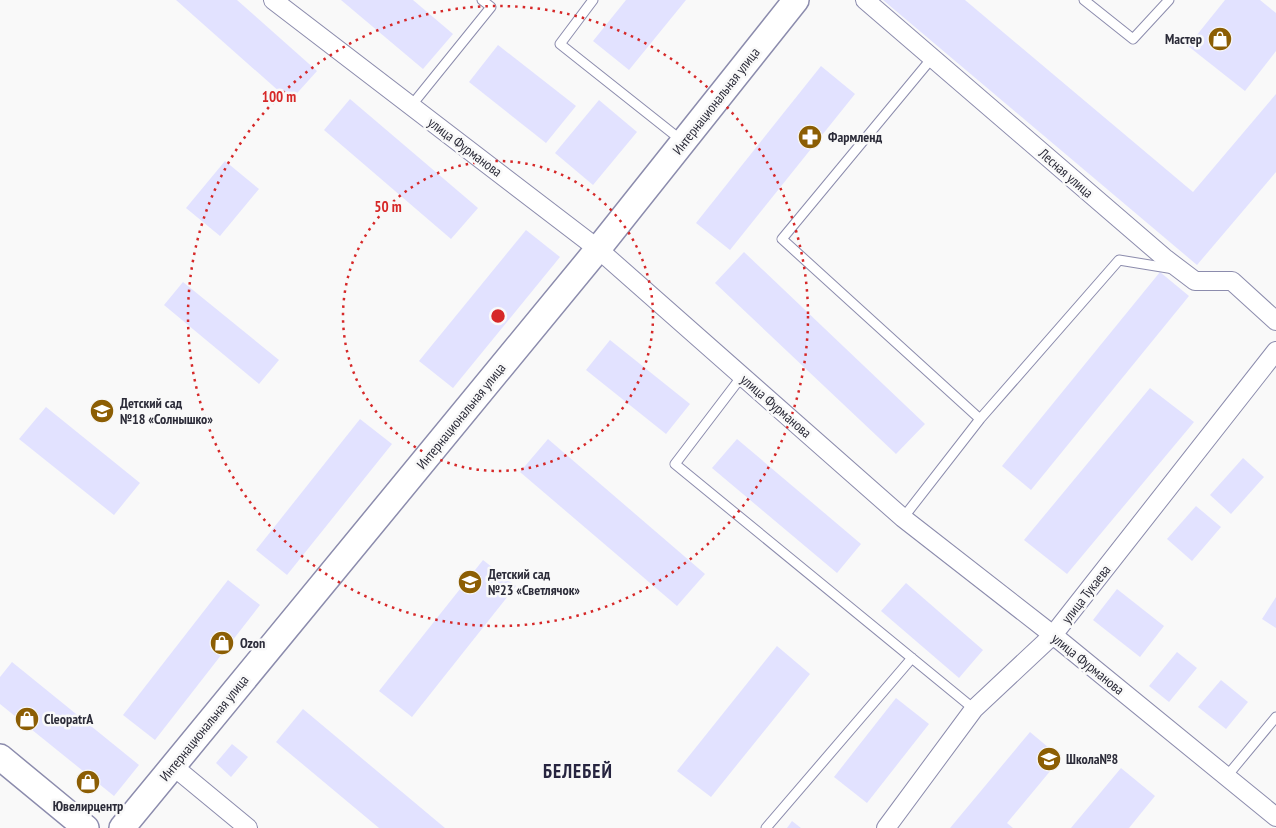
<svg xmlns="http://www.w3.org/2000/svg" width="1276" height="828" viewBox="0 0 1276 828" font-family="'PT Sans Narrow',sans-serif">
<rect width="100%" height="100%" fill="#f9f9f9"/>
<path fill="#e2e2ff" d="M176,0h61l80,71 -27,30z
M341,0h72l40,34 -30,35z
M626,0h60l-57,70 -36,-29z
M883,0h82l228,192 83,-98v78l-79,93z
M1225,0h35l16,13v38l-31,40 -57,-45z
M498,45l78,61 -30,37 -77,-61z
M821,66l34,28 -125,156 -34,-27z
M350,99l128,109 -27,31 -127,-109z
M599,100l38,32 -44,53 -38,-32z
M225,161l34,28 -39,47 -34,-28z
M526,230l34,27 -107,131 -34,-27z
M744,252l181,172 -29,30 -181,-171z
M1160,272l29,24 -158,194 -29,-24z
M183,282l96,78 -20,24 -95,-79z
M610,340l80,64 -24,30 -80,-64z
M1150,388l44,34 -127,152 -43,-34z
M46,407l94,76 -26,32 -95,-76z
M360,419l32,25 -105,131 -31,-25z
M548,439l157,135 -28,32 -157,-134z
M737,439l124,105 -24,29 -125,-105z
M1243,458l21,19 -33,37 -21,-19z
M1196,506l25,21 -29,34 -25,-22z
M483,560l33,26 -104,131 -33,-26z
M228,580l32,25 -105,135 -32,-25z
M906,583l77,67 -24,28 -78,-67z
M1117,589l47,37 -24,31 -47,-37z
M1276,597v31l-14,-9z
M777,646l33,28 -99,123 -34,-26z
M1177,652l20,16 -28,34 -20,-16z
M12,662l127,103 -25,31 -114,-92v-27z
M1221,680l27,22 -22,27 -28,-22z
M896,698l33,26 -62,79 -33,-26z
M303,709l142,119h-66l-103,-86z
M1030,732l31,26 -54,65 6,5h-63z
M232,744l16,13 -17,20 -15,-14z
M1121,768l34,28 -26,32h-58z
M792,821l9,7h-14z"/>
<g fill="none" stroke-linecap="round" stroke-linejoin="round">
<g stroke="#8c8cad" stroke-width="11">
<path id="lane" d="M593,0l-33,44 121,96
M1084,0l49,39 36,-39
M411,106l80,-99 -9,-7
M742,376l-67,88 299,245
M980,419l139,-159 55,9
M903,518l77,-99 -198,-180 150,-181
M1227,776l49,-59
M766,828l146,-170"/>
</g>
<g stroke="#8c8cad" stroke-width="20">
<path id="street" d="M273,0l325,249 305,269 150,117 223,182
M865,0l301,259 29,22h37l44,40
M173,766l75,62
M886,828l88,-119 79,-74 223,-284"/>
</g>
<g stroke="#8c8cad" stroke-width="28">
<path id="secondary" d="M0,757l86,71
M122,828l476,-579 198,-249"/>
</g>
<use href="#lane" stroke="#fff" stroke-width="9"/>
<use href="#street" stroke="#fff" stroke-width="18"/>
<use href="#secondary" stroke="#fff" stroke-width="25"/>
</g>
<g fill="none" stroke="#d62828" stroke-width="2.5" stroke-dasharray="2.5 5">
<circle cx="498" cy="316" r="155"/>
<circle cx="498" cy="316" r="310"/>
</g>
<defs>
<g id="shop-disc" transform="scale(1.25)"><circle r="9.5" fill="#8c5e04" stroke="#f9f9f9"/><path d="M-5-2.5h2.3a2.7 3.5 0 0 1 5.4 0H5L5.5 6h-11ZM-1.5-2.5h3a1.5 2.3 0 0 0-3 0Z" fill="#fff"/></g>
<g id="pharmacy-disc" transform="scale(1.25)"><circle r="9.5" fill="#8c5e04" stroke="#f9f9f9"/><path d="M-2-6h4v4h4v4h-4v4h-4v-4h-4v-4h4Z" fill="#fff"/></g>
<g id="school-disc" transform="scale(1.25)"><circle r="9.5" fill="#8c5e04" stroke="#f9f9f9"/><path d="M0-5L7-2L0 1L-7-2ZM-4 1L0 2.5L4 1V4Q0 6-4 4Z" fill="#fff"/></g>
</defs>
<g fill-rule="evenodd">
<use href="#shop-disc" x="1220" y="39"/>
<use href="#pharmacy-disc" x="810" y="137"/>
<use href="#school-disc" x="102" y="411"/>
<use href="#school-disc" x="470" y="582"/>
<use href="#shop-disc" x="222" y="643"/>
<use href="#shop-disc" x="27" y="719"/>
<use href="#school-disc" x="1049" y="759"/>
<use href="#shop-disc" x="88" y="782"/>
</g>
<g text-anchor="middle" stroke-width="5" stroke-linejoin="round" paint-order="stroke">
<g font-size="14" font-weight="bold" fill="#2c2c39" stroke="#f9f9f9" text-anchor="start">
<text x="1202" y="44" text-anchor="end">Мастер</text>
<text x="828" y="142">Фармленд</text>
<text x="120" y="408">Детский сад<tspan x="120" dy="16">№18 «Солнышко»</tspan></text>
<text x="488" y="579">Детский сад<tspan x="488" dy="16">№23 «Светлячок»</tspan></text>
<text x="240" y="648">Ozon</text>
<text x="44" y="724">CleopatrA</text>
<text x="1066" y="764">Школа№8</text>
<text x="88" y="811" text-anchor="middle">Ювелирцентр</text>
</g>
<g font-size="14" fill="#2c2c39" stroke="#f9f9f9">
<text transform="translate(716 101) rotate(-52)" y="5">Интернациональная улица</text>
<text transform="translate(465 147) rotate(37)" y="5">улица Фурманова</text>
<text transform="translate(1066 173) rotate(41)" y="5">Лесная улица</text>
<text transform="translate(776 406) rotate(41)" y="5">улица Фурманова</text>
<text transform="translate(461 416) rotate(-51)" y="5">Интернациональная улица</text>
<text transform="translate(1086 594) rotate(-52)" y="5">улица Тукаева</text>
<text transform="translate(1088 664) rotate(39)" y="5">улица Фурманова</text>
<text transform="translate(204 728) rotate(-51)" y="5">Интернациональная улица</text>
</g>
<g font-size="19" font-weight="bold" letter-spacing="1" fill="#272540" stroke="#f9f9f9">
<text x="578" y="778">БЕЛЕБЕЙ</text>
</g>
</g>
<circle cx="498" cy="316" r="8" fill="#d62828" stroke="#f9f9f9" stroke-width="2.5"/>
<g font-size="15" text-anchor="middle" font-weight="bold" fill="#d62828" stroke="#f9f9f9" stroke-width="5" stroke-linejoin="round" paint-order="stroke">
<text x="279" y="102">100 m</text>
<text x="388" y="212">50 m</text>
</g>
</svg>
